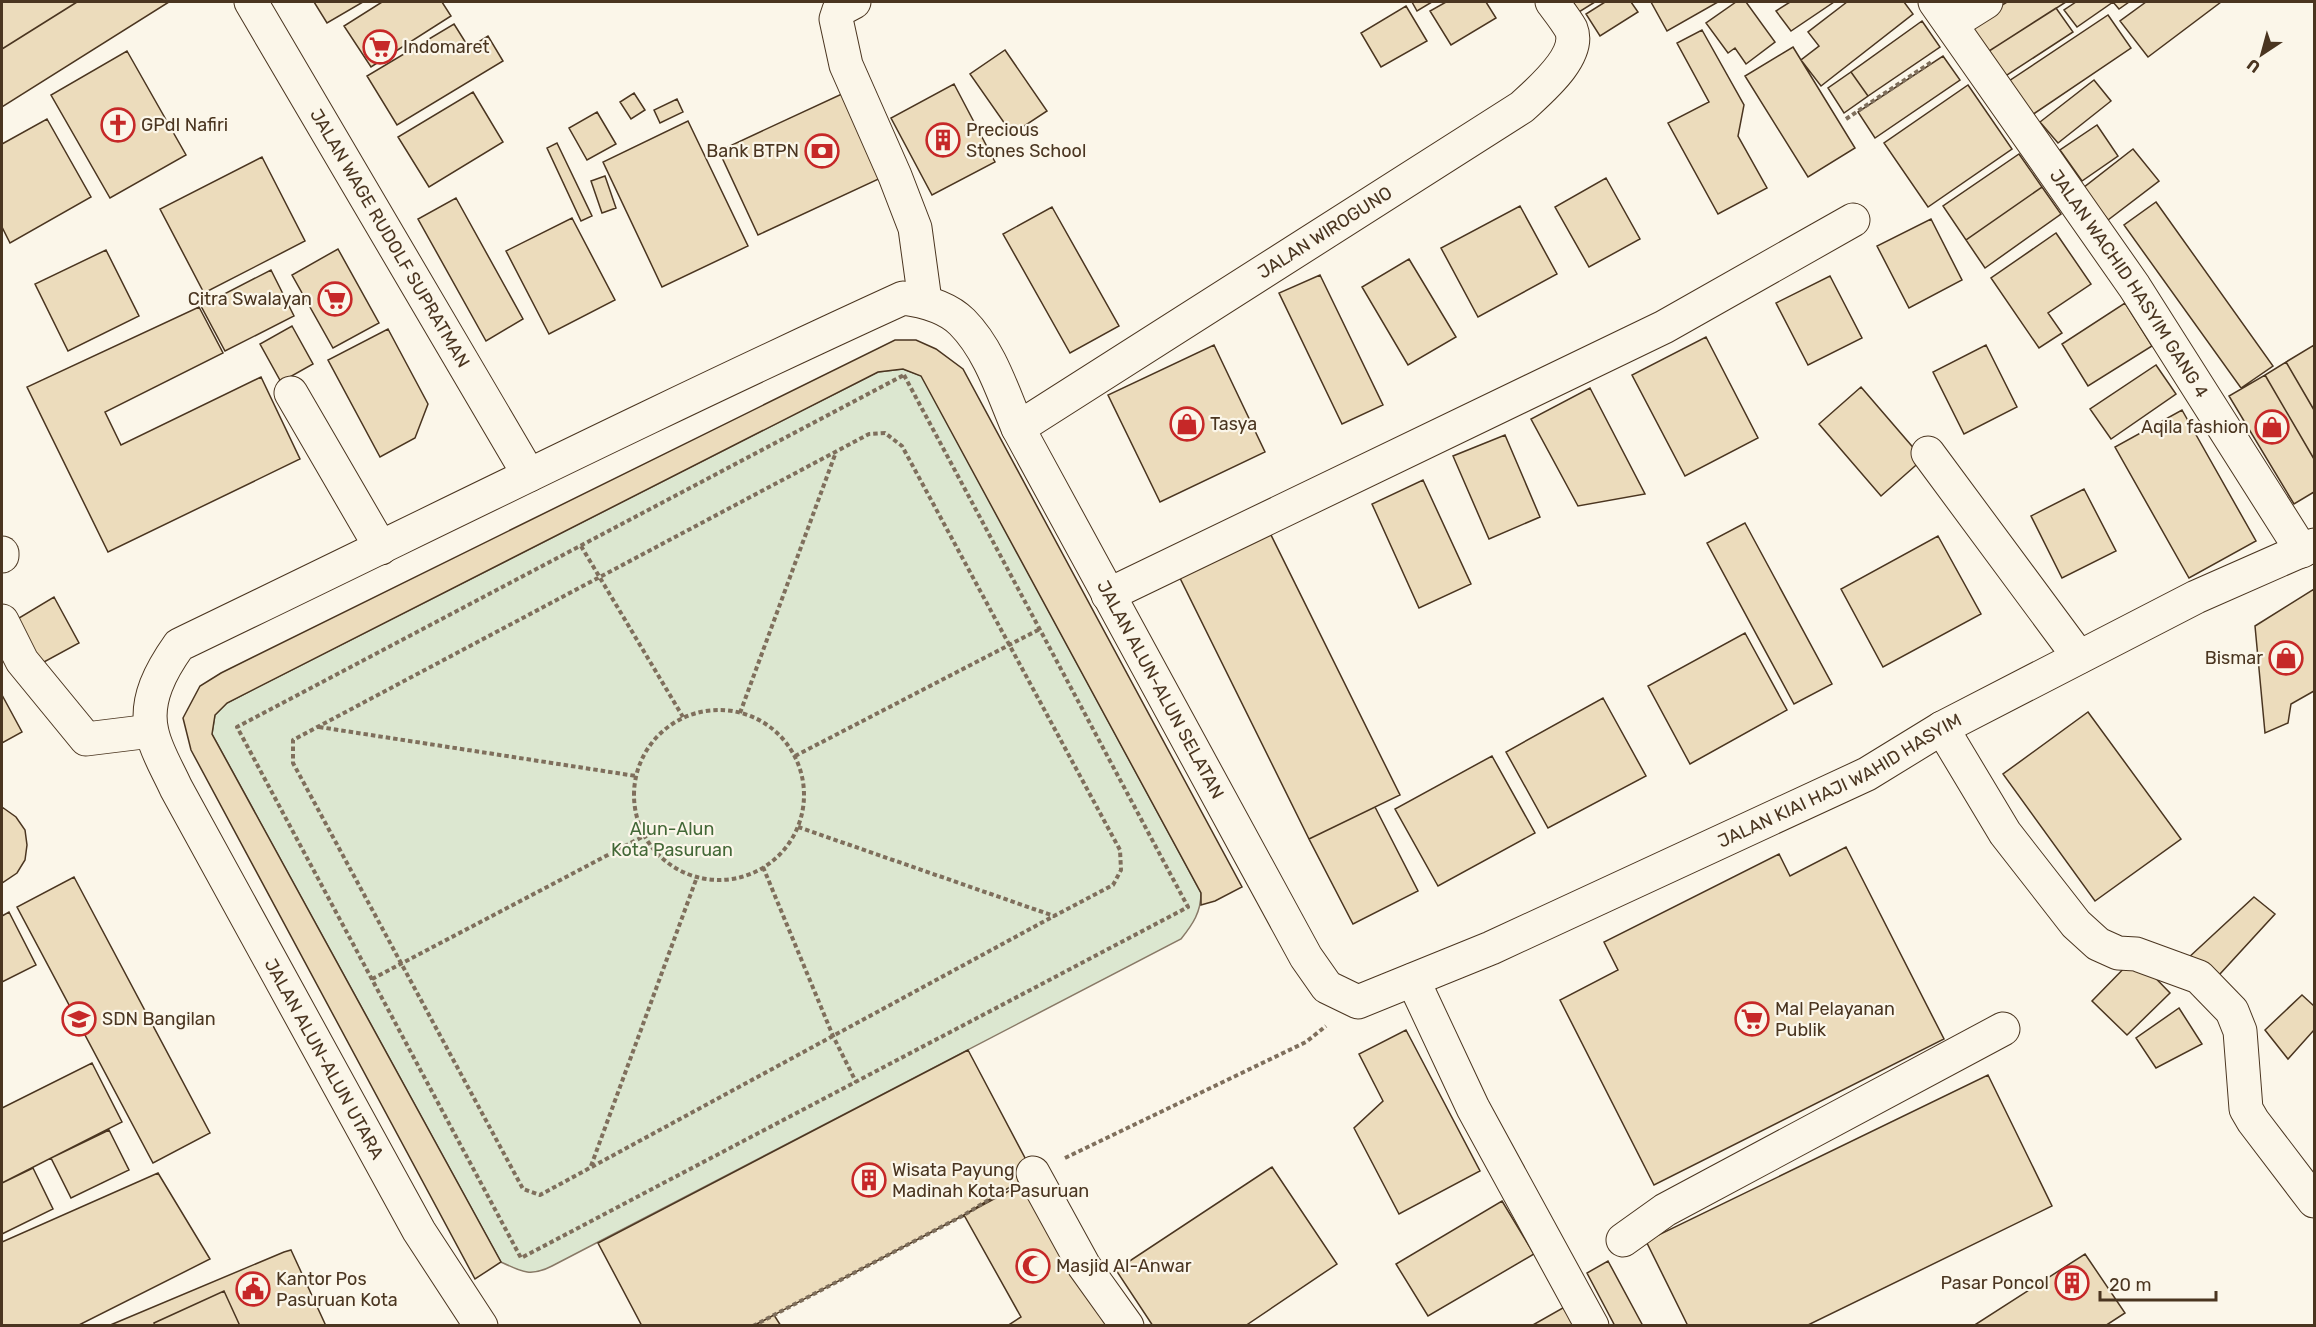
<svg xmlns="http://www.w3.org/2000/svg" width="2316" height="1327" viewBox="0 0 2316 1327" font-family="Rubik,sans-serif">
<rect width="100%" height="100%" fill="#fbf6e9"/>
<path fill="#dce7d0" stroke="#887966" stroke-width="1.5" d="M903,369l19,7 279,517c0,19 -8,31 -20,46l-629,327c-21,11 -30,6 -51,-4l-289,-528 3,-19 12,-12 651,-331z"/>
<path fill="#ecdcbc" stroke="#4a3520" stroke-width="1.5" d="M2,2h75l-75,47z
M77,2h92l-167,105v-58z
M314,2h49l-36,21z
M382,2h60l9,14 -80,51 -27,-41z
M1412,2h20l-15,9z
M1446,2h40l10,16 -45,27 -21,-34z
M1573,2h22l-16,10z
M1605,2h26l7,10 -38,24 -14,-22z
M1651,2h67l-51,29z
M1736,2h10l29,40 -29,22 -11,-16 -7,5 -22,-30z
M1790,2h44l-43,29 -15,-20z
M1847,2h57l9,12 -92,72 -20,-26 18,-14 -11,-14z
M2007,2h59l-80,51 -18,-27z
M2076,2h37l-36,25 -13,-17z
M2113,2h16l-10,7z
M2146,2h75l-73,55 -28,-36z
M1406,6l21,35 -46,26 -20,-34z
M2056,8l17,24 -72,47 -15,-26z
M2108,15l23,33 -99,67 -23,-34z
M1922,21l18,26 -72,49 -17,-24z
M454,24l15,24 19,-12 15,25 -106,64 -30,-49z
M1702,30l42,75 -6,31 29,52 -49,26 -50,-91 41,-21 -32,-59z
M1793,47l62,101 -47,29 -63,-101z
M1005,50l42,61 -35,23 -42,-60z
M127,51l59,104 -76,43 -59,-103z
M1943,56l17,24 -85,58 -17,-26z
M1851,72l17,24 -24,17 -16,-25z
M2094,80l17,21 -53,42 -18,-21z
M954,84l41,78 -63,33 -41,-77z
M1968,85l44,64 -84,58 -44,-64z
M473,92l30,50 -74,45 -31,-50z
M634,93l11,17 -14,9 -11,-17z
M844,93l39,84 -125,58 -39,-84z
M677,99l6,13 -23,11 -6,-13z
M597,112l19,32 -29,16 -18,-32z
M47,119l44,78 -81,46 -8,-16v-83z
M688,121l60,125 -86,41 -59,-125z
M2097,125l21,31 -36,25 -22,-31z
M557,143l35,73 -11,5 -34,-73z
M2133,149l26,32 -51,39 -25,-32z
M2019,154l23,33 -76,53 -23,-34z
M262,157l43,84 -101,52 -44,-84z
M605,176l11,32 -14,5 -11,-32z
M1606,178l34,61 -51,28 -34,-60z
M2042,187l19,27 -76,54 -19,-28z
M456,198l67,121 -37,22 -68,-122z
M2156,202l117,164 -32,22 -117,-163z
M1520,206l37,68 -79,43 -37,-69z
M1052,207l67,119 -49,27 -67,-119z
M572,218l43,82 -66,34 -43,-83z
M1931,219l31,61 -53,28 -32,-62z
M2056,233l35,51 -43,29 14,20 -23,15 -48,-70z
M338,249l41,74 -46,25 -41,-73z
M106,250l33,66 -71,35 -33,-67z
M1409,259l47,78 -48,28 -46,-78z
M271,270l23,46 -69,35 -24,-45z
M1320,275l63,130 -41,19 -63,-131z
M1830,276l32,62 -54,27 -32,-62z
M2125,303l27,43 -64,40 -26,-42z
M199,307l24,46 -118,59 16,33 140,-68 39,82 -192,93 -81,-165z
M292,326l21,38 -32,18 -21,-38z
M388,329l40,75 -13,34 -35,19 -52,-97z
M1706,337l52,101 -73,38 -53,-101z
M895,340h21l20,9 27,20 279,518 -27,14 -14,4v-12l-280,-517 -18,-7 -25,3 -651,331 -12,12 -3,19 289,528 -26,17 -284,-529 -8,-32 17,-32 21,-13z
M1214,345l51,107 -105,50 -52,-107z
M1986,345l31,62 -53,27 -31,-62z
M2314,345v65l-28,-48z
M2286,362l28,48v49l-49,-84z
M2156,365l20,29 -65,45 -21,-30z
M2265,375l49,84v33l-20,12 -65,-108z
M1861,387l62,72 -42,37 -62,-72z
M1590,388l55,106 -67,12 -47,-87z
M2182,410l74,131 -67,37 -74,-131z
M1505,435l35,82 -51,22 -36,-83z
M1423,480l48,104 -52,24 -47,-104z
M2084,489l32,62 -54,27 -31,-62z
M1745,523l87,161 -38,20 -87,-161z
M1266,525l134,270 -91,44 -133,-269z
M1938,536l43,78 -98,53 -42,-78z
M2314,589v102l-23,13 -3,19 -23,10 -10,-107z
M54,597l25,46 -46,25 -24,-44z
M1745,633l42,77 -97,54 -42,-78z
M2,695l20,37 -20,11z
M1603,698l43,78 -98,52 -42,-76z
M2088,712l93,127 -86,62 -92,-127z
M1492,756l43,77 -97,53 -43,-77z
M2,807l14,10 9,13 2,15 -2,15 -8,13 -15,10z
M1375,807l43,84 -65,33 -44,-85z
M1846,847l98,192 -290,146 -94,-185 58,-30 -14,-28 175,-88 11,22z
M74,877l136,256 -57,30 -136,-256z
M2254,897l21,17 -56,61 -32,-16z
M9,912l27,53 -34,17v-66z
M2135,957l35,36 -43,42 -35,-34z
M2302,995l12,11v24l-26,29 -23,-29z
M2179,1008l23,36 -46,24 -20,-30z
M1406,1030l74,141 -81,43 -45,-86 29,-27 -24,-47z
M968,1050l65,123 -69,42 -211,111h-111l-44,-83z
M92,1063l30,59 -120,61v-75z
M1988,1075l64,131 -246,120h-118l-42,-85z
M109,1130l20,40 -58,28 -20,-40z
M1272,1167l65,97 -92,62h-92l-37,-56z
M33,1168l20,41 -51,25v-51z
M158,1173l52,86 -133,67h-75v-84z
M1022,1184l89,142h-104l14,-9 -57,-102z
M1502,1201l32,53 -106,62 -32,-52z
M291,1250l35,76h-218l176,-74z
M2085,1254l40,59 -20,13h-132z
M1608,1261l35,65h-28l-28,-53z
M224,1291l16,35h-85l-1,-3z
M1568,1305l11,21h-48z
M774,1315l7,11h-28z"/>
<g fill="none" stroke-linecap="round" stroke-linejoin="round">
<g stroke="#4a3520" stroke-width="35">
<g id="minor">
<path d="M854,2l-15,8 -3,9 10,46 49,111 20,52 10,73"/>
<path id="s1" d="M1935,2l199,284 168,265"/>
<path d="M1951,24l35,-22"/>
<path d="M291,393l90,155"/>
<path id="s2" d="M1018,428l504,-321c17,-16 60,-51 49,-78 -5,-9 -13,-19 -19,-27"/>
<path d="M1928,453l151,204"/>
<path d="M2,553v3"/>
<path d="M1108,595l556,-268 189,-107"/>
<path d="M2,621l20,40 64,78 65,-8"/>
<path d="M1942,728l63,105 71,91 22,20 20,9 18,1 63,23 33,34 8,20 6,78 7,12 61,80"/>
<path d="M1413,980l60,128 119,218"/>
<path d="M1033,1173l51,93 43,60"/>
<path d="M1623,1240l42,-30 338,-181"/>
</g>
</g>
<g stroke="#4a3520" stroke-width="35">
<g id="major">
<path id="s3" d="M251,2l278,473"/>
<path id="s4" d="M481,1326l-62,-95 -243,-443c-8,-18 -20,-37 -24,-56 -8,-32 10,-63 27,-87 241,-116 481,-236 724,-347 21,3 44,9 59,24 28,28 41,71 56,106l288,529 21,30 31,15 133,-54 376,-174 75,-46 254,-131 118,-52"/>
</g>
</g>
<path stroke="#7f6f5c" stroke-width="4" stroke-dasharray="4.5 3" stroke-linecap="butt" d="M1846,119l87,-58
M904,375l284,532 -667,351 -284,-531z
M581,546l102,171
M634 795a85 85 0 1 1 170 0a85 85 0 1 1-170 0Z
M740,713l96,-261
M319,727l317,49
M795,756l245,-127
M798,827l256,89 59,-31 8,-15 -1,-20 -218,-404 -17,-13 -16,1 -576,306v23l230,426 17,6 514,-279
M763,867l70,169 23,46
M372,979l272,-143
M1065,1158l241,-116 20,-16
M591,1166l106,-289
M753,1326l211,-111 39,-24"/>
<use href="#minor" stroke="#fbf6e9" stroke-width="33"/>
<use href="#major" stroke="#fbf6e9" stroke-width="33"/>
</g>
<defs>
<g id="supermarket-ring" transform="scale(1.725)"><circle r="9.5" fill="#fbf6e9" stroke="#c62828" stroke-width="1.5"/><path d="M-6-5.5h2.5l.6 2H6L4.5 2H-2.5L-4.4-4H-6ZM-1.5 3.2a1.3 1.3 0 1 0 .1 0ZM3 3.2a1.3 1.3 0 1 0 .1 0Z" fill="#c62828"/></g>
<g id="church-ring" transform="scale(1.725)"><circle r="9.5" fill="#fbf6e9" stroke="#c62828" stroke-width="1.5"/><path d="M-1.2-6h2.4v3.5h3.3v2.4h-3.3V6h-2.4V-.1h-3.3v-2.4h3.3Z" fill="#c62828"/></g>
<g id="building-ring" transform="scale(1.725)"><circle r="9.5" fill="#fbf6e9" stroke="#c62828" stroke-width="1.5"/><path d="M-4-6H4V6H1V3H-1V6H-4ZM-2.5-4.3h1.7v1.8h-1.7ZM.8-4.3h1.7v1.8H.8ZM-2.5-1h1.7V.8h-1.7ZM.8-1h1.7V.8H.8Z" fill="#c62828"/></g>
<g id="bank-ring" transform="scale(1.725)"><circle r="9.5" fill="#fbf6e9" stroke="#c62828" stroke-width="1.5"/><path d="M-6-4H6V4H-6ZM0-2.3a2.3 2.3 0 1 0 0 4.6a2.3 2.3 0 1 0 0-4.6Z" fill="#c62828"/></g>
<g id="shop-ring" transform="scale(1.725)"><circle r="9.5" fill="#fbf6e9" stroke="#c62828" stroke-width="1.5"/><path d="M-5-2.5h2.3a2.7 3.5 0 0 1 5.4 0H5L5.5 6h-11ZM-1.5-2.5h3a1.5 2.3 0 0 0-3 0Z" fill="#c62828"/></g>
<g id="school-ring" transform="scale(1.725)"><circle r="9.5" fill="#fbf6e9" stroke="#c62828" stroke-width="1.5"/><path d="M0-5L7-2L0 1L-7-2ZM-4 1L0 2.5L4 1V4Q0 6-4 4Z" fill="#c62828"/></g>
<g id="mosque-ring" transform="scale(1.725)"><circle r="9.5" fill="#fbf6e9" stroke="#c62828" stroke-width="1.5"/><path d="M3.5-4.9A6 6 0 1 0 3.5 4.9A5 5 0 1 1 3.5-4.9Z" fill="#c62828"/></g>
<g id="civic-ring" transform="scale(1.725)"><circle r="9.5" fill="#fbf6e9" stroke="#c62828" stroke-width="1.5"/><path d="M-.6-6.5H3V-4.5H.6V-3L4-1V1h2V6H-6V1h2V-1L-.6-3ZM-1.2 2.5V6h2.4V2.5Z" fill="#c62828"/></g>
</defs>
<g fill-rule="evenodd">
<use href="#supermarket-ring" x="380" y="47"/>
<use href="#church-ring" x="118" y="125"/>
<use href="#building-ring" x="943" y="140"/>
<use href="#bank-ring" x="822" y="151"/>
<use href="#supermarket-ring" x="335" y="299"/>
<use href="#shop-ring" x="1187" y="424"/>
<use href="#shop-ring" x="2272" y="427"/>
<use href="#shop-ring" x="2286" y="658"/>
<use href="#school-ring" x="79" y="1019"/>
<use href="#supermarket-ring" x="1752" y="1019"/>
<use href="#building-ring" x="869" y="1180"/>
<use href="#mosque-ring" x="1033" y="1266"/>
<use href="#building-ring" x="2072" y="1283"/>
<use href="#civic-ring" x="253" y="1289"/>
</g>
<g text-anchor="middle" stroke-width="4.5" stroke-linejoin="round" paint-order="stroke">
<g font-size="18" fill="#4a3520" stroke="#fbf6e9" text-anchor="start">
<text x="403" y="53">Indomaret</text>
<text x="141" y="131">GPdI Nafiri</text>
<text x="966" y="136">Precious<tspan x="966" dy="21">Stones School</tspan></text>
<text x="799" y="157" text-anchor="end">Bank BTPN</text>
<text x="312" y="305" text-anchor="end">Citra Swalayan</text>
<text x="1210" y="430">Tasya</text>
<text x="2249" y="433" text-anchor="end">Aqila fashion</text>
<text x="2263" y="664" text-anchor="end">Bismar</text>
<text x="1775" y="1015">Mal Pelayanan<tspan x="1775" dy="21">Publik</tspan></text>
<text x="102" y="1025">SDN Bangilan</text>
<text x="892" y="1176">Wisata Payung<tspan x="892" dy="21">Madinah Kota Pasuruan</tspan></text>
<text x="1056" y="1272">Masjid Al-Anwar</text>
<text x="276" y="1285">Kantor Pos<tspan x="276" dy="21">Pasuruan Kota</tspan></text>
<text x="2049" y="1289" text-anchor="end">Pasar Poncol</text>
</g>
<g font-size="18" fill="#4a3520" stroke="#fbf6e9">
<text dy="6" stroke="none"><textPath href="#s2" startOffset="364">JALAN WIROGUNO</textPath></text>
<text dy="6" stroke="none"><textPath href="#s3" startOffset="274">JALAN WAGE RUDOLF SUPRATMAN</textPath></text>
<text dy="6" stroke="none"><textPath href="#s1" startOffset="342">JALAN WACHID HASYIM GANG 4</textPath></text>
<text dy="6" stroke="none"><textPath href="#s4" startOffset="2060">JALAN ALUN-ALUN SELATAN</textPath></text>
<text dy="6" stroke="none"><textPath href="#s4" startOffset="2966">JALAN KIAI HAJI WAHID HASYIM</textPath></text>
<text transform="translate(324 1059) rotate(61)" y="6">JALAN ALUN-ALUN UTARA</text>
</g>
<g font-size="18" fill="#436837" stroke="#fbf6e9">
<text x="672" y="835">Alun-Alun<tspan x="672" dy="21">Kota Pasuruan</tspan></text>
</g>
</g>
<rect width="2316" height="1327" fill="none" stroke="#4a3520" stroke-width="6"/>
<g transform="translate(2262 54) rotate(216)" stroke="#fbf6e9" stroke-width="4.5" paint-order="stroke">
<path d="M0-4.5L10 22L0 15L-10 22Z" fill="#4a3520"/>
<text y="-9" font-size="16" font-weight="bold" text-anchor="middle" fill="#4a3520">U</text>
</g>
<path d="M2100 1291v9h116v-9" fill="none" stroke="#4a3520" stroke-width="3"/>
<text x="2109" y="1291" font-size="18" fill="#4a3520" stroke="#fbf6e9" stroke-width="4.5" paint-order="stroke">20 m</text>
</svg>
